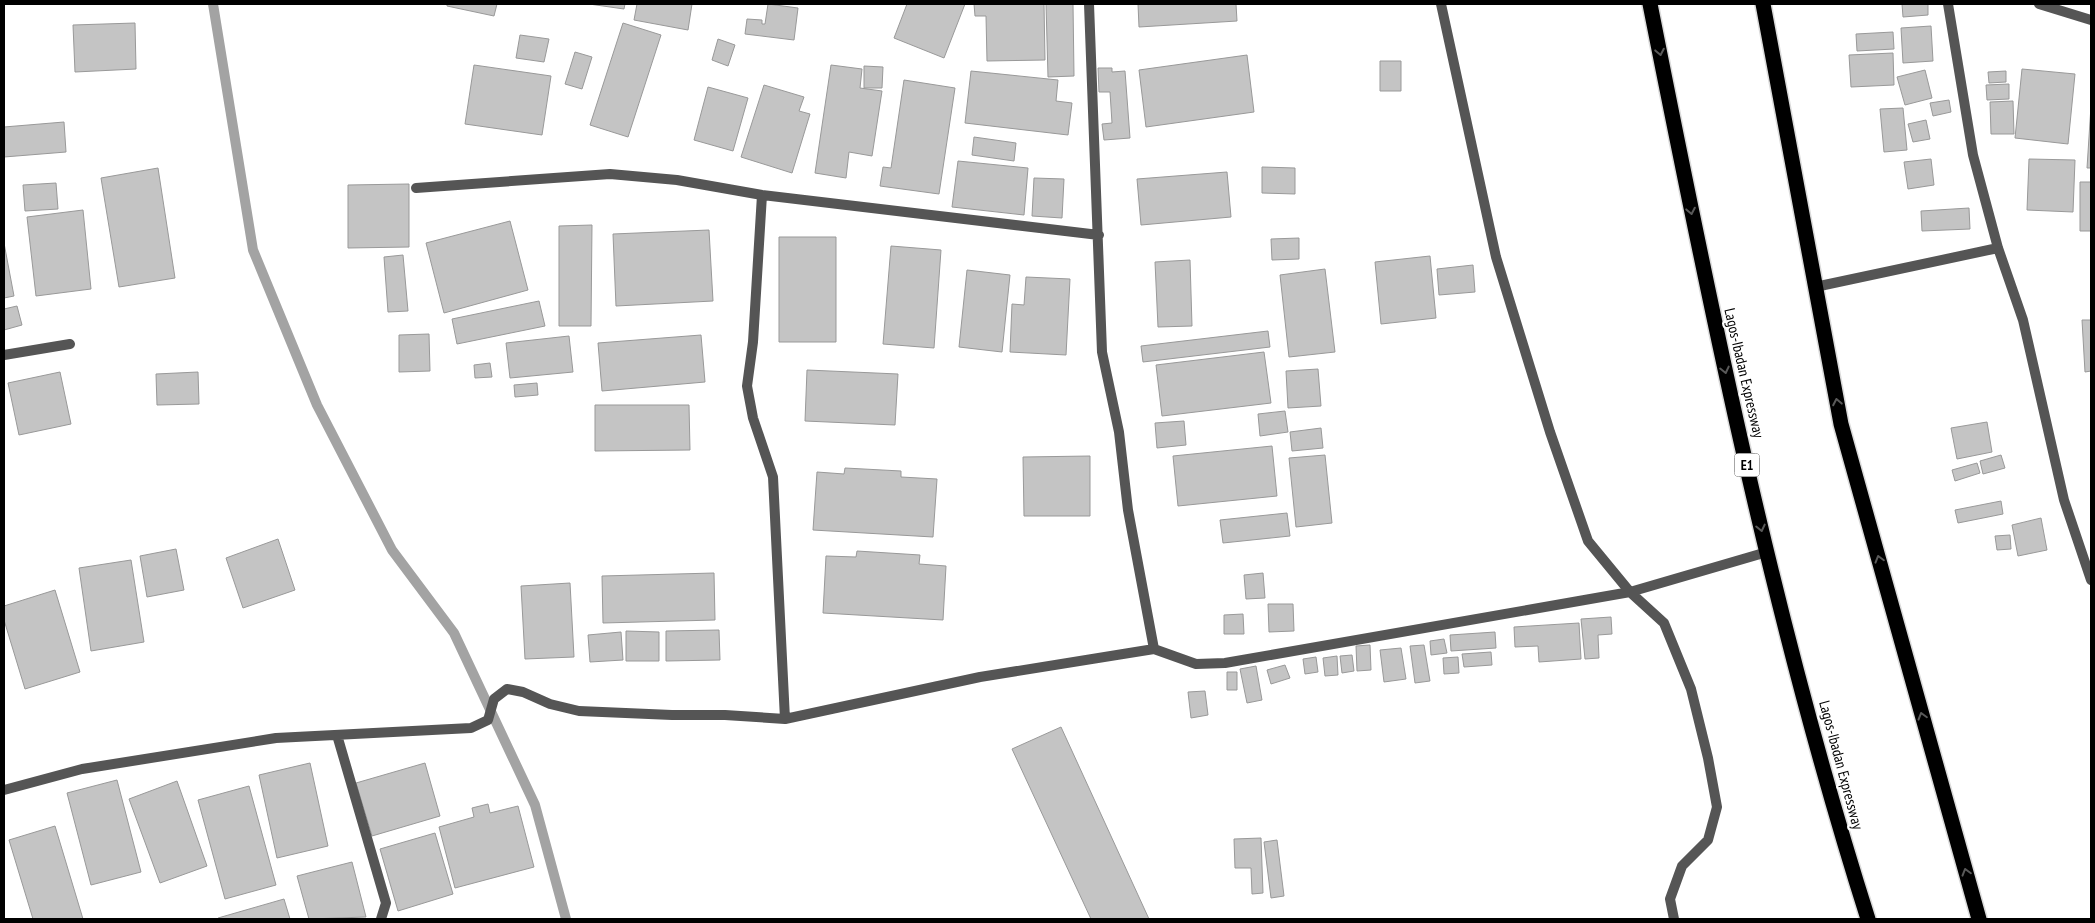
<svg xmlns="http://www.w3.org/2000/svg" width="2095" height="923" viewBox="0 0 2095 923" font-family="'PT Sans Narrow',sans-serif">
<rect width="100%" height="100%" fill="#fff"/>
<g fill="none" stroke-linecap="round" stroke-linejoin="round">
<path stroke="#a3a3a3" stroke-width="10" d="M213,4l40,246 64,155 75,145 62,83 81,172 31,114"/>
</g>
<path fill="#c4c4c4" stroke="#999" d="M447,4h50l-3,12 -47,-10z
M589,4h36l-1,5z
M637,4h55l-4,26 -54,-10z
M768,4l30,4 -4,32 -49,-6 2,-15 15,1v4h3z
M907,4h58l-21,54 -50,-20z
M974,4h70l1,56 -58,1 -1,-45h-11z
M1046,4h27l1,72 -26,1z
M1138,4h98l1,17 -98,6z
M1902,4h26v11l-25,2z
M135,23l1,46 -61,3 -2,-47z
M623,23l38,12 -33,102 -38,-12z
M1931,26l2,35 -30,2 -2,-35z
M1893,32l1,17 -37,2 -1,-17z
M520,35l29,4 -5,23 -28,-4z
M718,39l17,6 -7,21 -16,-6z
M575,52l17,5 -10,32 -17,-5z
M1893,53l1,32 -43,2 -2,-32z
M1247,55l7,57 -108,15 -7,-57z
M1380,61h21v30h-21z
M474,65l77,11 -9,59 -77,-11z
M831,65l31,4 -2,19 22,3 -10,65 -23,-4 -3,26 -31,-5z
M864,66l19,1 -1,21h-18z
M1098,68h14v4l13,-1 5,67 -26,2 -2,-16 10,-1 -2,-31h-11z
M2022,69l53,5 -7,70 -53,-6z
M1925,70l7,28 -27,7 -8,-28z
M971,71l87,9 -2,21 16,2 -4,32 -103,-12z
M2006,71v11l-17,1 -1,-11z
M904,80l51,8 -16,106 -59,-8 3,-19 8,1z
M2009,84v15l-22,1 -1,-15z
M764,85l40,12 -5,14 11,3 -18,59 -51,-16z
M708,87l40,11 -15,53 -39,-11z
M1949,100l2,12 -18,4 -3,-13z
M2013,101l1,33h-23l-1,-32z
M2091,106v62h-4z
M1903,108l4,42 -23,2 -4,-43z
M1926,120l4,19 -17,3 -5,-18z
M64,122l2,30 -62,5v-30z
M974,137l42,6 -2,18 -42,-6z
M1931,159l3,26 -26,4 -4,-27z
M2029,159l46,1 -2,52 -46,-2z
M958,161l70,7 -4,47 -72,-8z
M1262,167l33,1v26l-33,-1z
M158,168l17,110 -56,9 -18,-109z
M1227,172l4,45 -90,8 -4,-46z
M1034,178l30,1 -2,39 -30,-2z
M2080,182h11v49h-11z
M56,183l2,26 -33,2 -2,-26z
M409,184v63l-61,1v-63z
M1969,208l1,21 -48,2 -1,-20z
M83,210l8,79 -55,7 -9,-79z
M510,221l18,69 -84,23 -18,-70z
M592,225l-1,101h-32v-100z
M709,230l4,71 -97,5 -3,-72z
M779,237h57v105h-57z
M1299,238v21l-27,1 -1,-21z
M4,243l10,53 -10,2z
M891,246l50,4 -7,98 -51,-4z
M403,255l5,56 -20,1 -4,-55z
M1430,256l6,62 -55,6 -6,-62z
M1190,260l2,66 -34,1 -3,-65z
M1473,265l2,27 -36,3 -2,-26z
M1325,269l10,83 -46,5 -9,-82z
M967,270l43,5 -8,77 -43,-5z
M1026,277l44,2 -4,76 -56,-3 2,-48 12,1z
M539,301l6,25 -88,18 -5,-25z
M17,306l5,19 -18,5v-21z
M2082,320h9v51l-6,1z
M1268,331l2,16 -127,15 -2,-16z
M429,334l1,37 -31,1v-37z
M701,335l4,47 -103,9 -4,-48z
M569,336l4,36 -63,6 -4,-35z
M1264,352l7,51 -109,13 -6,-51z
M490,363l2,14 -17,1 -1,-13z
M1318,369l3,37 -33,2 -2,-37z
M807,370l91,4 -3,51 -90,-4z
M60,372l11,52 -52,11 -11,-52z
M198,372l1,32 -42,1 -1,-31z
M537,383l1,12 -23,2 -1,-12z
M595,405h94l1,45 -95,1z
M1285,411l3,21 -28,4 -2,-22z
M1184,421l2,24 -29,3 -2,-25z
M1987,422l5,30 -35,7 -6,-31z
M1321,428l2,20 -31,3 -2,-19z
M1272,446l5,50 -99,10 -5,-50z
M1325,455l7,68 -36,4 -7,-69z
M2001,455l4,13 -22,6 -3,-13z
M1090,456v60h-66l-1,-59z
M1977,463l3,10 -25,8 -3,-11z
M845,468l56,3v6l36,2 -4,58 -120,-7 4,-58 27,2z
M2001,501l2,13 -45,9 -3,-13z
M1287,513l3,23 -67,7 -3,-23z
M2041,518l6,32 -29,6 -6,-31z
M2010,535l1,14 -14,1 -2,-14z
M278,539l17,51 -52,18 -17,-50z
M176,549l8,41 -37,7 -7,-41z
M857,551l63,4 -1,9 27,2 -3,54 -120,-7 3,-57 30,1z
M131,560l13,82 -53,9 -12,-83z
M714,573l1,47 -112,3 -1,-47z
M1263,573l2,25 -19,1 -2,-24z
M570,583l4,74 -49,2 -4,-73z
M55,590l25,82 -55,17 -21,-69v-14z
M1268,604h25l1,27 -25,1z
M1243,614l1,20h-20v-19z
M1611,617l1,17 -14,1 1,23 -14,1 -4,-40z
M1579,623l2,36 -42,3 -1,-16 -23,1 -1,-20z
M719,630l1,30 -54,1v-30z
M626,631l33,1v29h-33z
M621,632l2,28 -33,2 -2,-27z
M1495,632l1,16 -45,3 -1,-16z
M1444,639l3,14 -16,2 -1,-14z
M1370,645l1,25 -14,1 -1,-25z
M1424,645l6,36 -15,2 -5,-37z
M1401,648l5,31 -22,3 -4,-32z
M1491,652l1,13 -28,2 -2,-13z
M1352,655l2,16 -12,2 -2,-17z
M1337,656l1,19 -13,1 -2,-18z
M1316,657l2,15 -13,2 -2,-15z
M1458,657l1,16 -15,1 -1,-16z
M1285,665l5,13 -19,6 -4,-14z
M1256,666l6,34 -15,3 -7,-34z
M1227,672h10v18h-10z
M1205,691l3,24 -17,3 -3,-26z
M1061,727l88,192h-58l-79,-170z
M310,763l18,83 -51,12 -18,-83z
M425,763l15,53 -68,20 -16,-53z
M117,780l24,92 -50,13 -24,-92z
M177,781l30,85 -47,17 -31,-84z
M249,786l27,99 -51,14 -27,-99z
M488,804l2,9 28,-7 16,61 -79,21 -16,-61 35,-10 -2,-9z
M55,826l28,93h-50l-24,-79z
M435,833l18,61 -55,17 -18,-62z
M1261,838l2,55 -11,1 -1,-26h-16l-1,-29z
M1277,840l7,56 -13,2 -7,-56z
M352,862l14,55 -57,2 -12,-43z
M284,899l6,20h-72v-1z"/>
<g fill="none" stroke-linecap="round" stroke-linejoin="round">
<g stroke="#dbdbdb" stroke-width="18">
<path id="motorway" d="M1650,4c61,308 123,616 218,915
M1763,4l78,420 138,495"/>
</g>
<path stroke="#555" stroke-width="10" d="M1089,4l13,348 17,80 9,78 26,139
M1441,4l55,253 54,175 38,109 42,51 34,31 27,66 17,69 9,49 -9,33 -26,26 -12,33 4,20
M1948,4l25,151 25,93 25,72 41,180 27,80
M2039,4l52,16
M416,188l194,-14 67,6 85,15 337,40
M762,195l-9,147 -6,44 6,32 20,59 12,242
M1815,287l183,-39
M4,355l66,-11
M337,735l49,168 -5,16
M4,790l78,-21 194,-31 195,-10 17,-8 6,-21 13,-10 16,3 27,12 29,7 93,4h53l60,4 195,-42 174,-28 42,15 29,-1 405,-71 137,-40"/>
<use href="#motorway" stroke="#000" stroke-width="15"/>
</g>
<defs><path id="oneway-chevron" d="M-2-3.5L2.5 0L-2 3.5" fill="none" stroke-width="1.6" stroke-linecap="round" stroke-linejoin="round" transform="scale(1.25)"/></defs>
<g stroke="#595959">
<use href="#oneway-chevron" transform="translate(1660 52) rotate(79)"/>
<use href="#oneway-chevron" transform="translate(1691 211) rotate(79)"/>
<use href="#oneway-chevron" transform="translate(1725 370) rotate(77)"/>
<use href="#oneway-chevron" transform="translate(1837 402) rotate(-101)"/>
<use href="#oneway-chevron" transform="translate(1761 528) rotate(77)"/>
<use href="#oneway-chevron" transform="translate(1879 559) rotate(-106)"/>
<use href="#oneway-chevron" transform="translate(1922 716) rotate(-106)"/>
<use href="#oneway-chevron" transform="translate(1966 872) rotate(-106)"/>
</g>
<g text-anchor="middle" stroke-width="4.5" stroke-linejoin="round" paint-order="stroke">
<rect fill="#fff" stroke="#4c4c4c" stroke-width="1" x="1734.5" y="453.5" width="25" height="23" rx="4"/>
<g font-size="14" font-weight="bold" fill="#000">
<text x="1747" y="470">E1</text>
</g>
<g font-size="15" fill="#000" stroke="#fff">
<text transform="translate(1744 373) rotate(77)" y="5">Lagos-Ibadan Expressway</text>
<text transform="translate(1841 765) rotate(75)" y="5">Lagos-Ibadan Expressway</text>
</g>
</g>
<rect width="2095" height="923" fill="none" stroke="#000000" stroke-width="10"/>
</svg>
